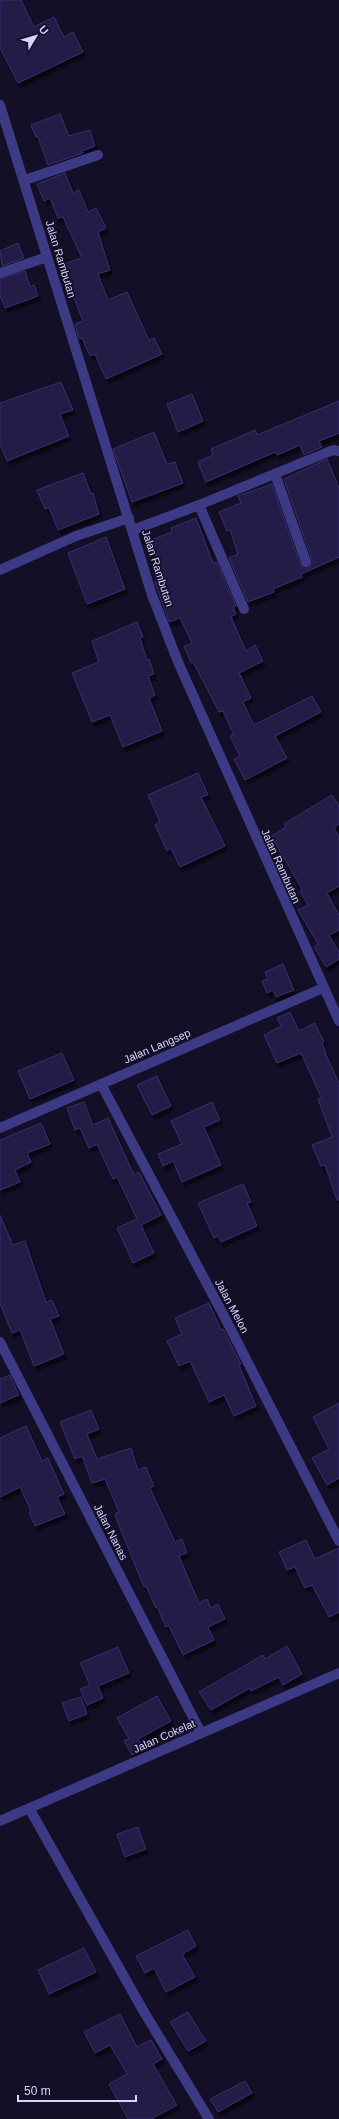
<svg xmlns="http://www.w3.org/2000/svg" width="339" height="2119" viewBox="0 0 339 2119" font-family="Arial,sans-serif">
<defs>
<filter id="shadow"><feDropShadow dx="2.5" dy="4.5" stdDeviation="1" flood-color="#0009"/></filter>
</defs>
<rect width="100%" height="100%" fill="#130f26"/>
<path fill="#241b47" stroke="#3b2d73" filter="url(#shadow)" d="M0,0h21l13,27 20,-10 10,20 9,-5 10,20 -65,31 -18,-35z
M60,114l9,22 21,-6 5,16 -13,5 1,2 -35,12 -10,-28h-2l-5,-12z
M65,173l8,20 6,-3 9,22 8,-4 10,20 -8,4 12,38 -12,4 10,26 19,-8 22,48 5,-2 8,16 -56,25 -11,-25 -5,2 -8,-18 -3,1 -4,-15 8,-3 -22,-56 21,-7 -19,-41 -5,1 -8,-20 -6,3 -7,-17z
M18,243l6,15 -22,8 -2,-15z
M25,271l5,15 4,-1 4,11 -33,12 -5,-13v-16z
M61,382l12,28 -13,4 9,22 -62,25 -7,-17v-41z
M192,394l11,27 -25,11 -11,-28z
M339,401v32l-20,8 3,6 -18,8 -4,-10 -23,10 -2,-3 -69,30 -8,-20 15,-7 -2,-6 44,-19 2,5z
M154,432l13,32 8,-2 8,21 -51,19 -19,-53z
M327,459l12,29v69l-38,17 1,3 -29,12 1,3 -26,10 -19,-44 9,-4 -8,-24 -3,1 -8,-19 22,-9 -3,-7 34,-12 28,80 4,4h5l3,-4v-4l-28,-81z
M83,473l8,21 2,-1 6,21 -41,16 -9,-22 -4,1 -8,-19z
M196,518l17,45 4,-1 19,44 -3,1 3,7 -5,3 15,34 9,-6 8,16 -24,12 12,25 -8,4 11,23 58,-29 9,16 -46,24 12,22 -42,22 -11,-21 6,-3 -10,-20 4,-1 -11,-24 -4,1 -26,-50 -2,1 -7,-17 8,-3 -12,-25 -11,4 -14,-40 10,-3 -14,-39 21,-8 -1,-4z
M106,537l19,52 -38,15 -19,-51z
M137,622l6,15 -3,1 7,22 2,-1 5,15 -6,2 7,19 -6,3 13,33 -39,16 -13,-32 -18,7 -20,-49 27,-11 -7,-21z
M198,773l10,22 -7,2 24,49 -45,21 -9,-19 -4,3 -12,-26 5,-3 -12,-27z
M332,795l7,11v18l-5,4 5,9v49l-12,7 12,22v15l-10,5 10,17v7l-13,8 -12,-20 4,-3 -20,-34 10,-5 -8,-14 2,-2 -31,-53 15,-9 -2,-3z
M283,964l11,26 -18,7 -3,-7 -6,3 -5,-12 6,-2 -3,-7z
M290,1012l9,19 16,-8 9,19 -2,1 4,10h-1l14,30v117h-2l-12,-35 -4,1 -9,-21 20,-8 -14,-38 3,-2 -20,-44 -24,10 -13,-28 17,-9 -4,-8z
M62,1053l12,27 -44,19 -12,-28z
M157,1076l14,30 -19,9 -15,-30z
M84,1102l9,23 15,-7 26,57 5,-3 22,43 -20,10 13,28 -21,10 -16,-35 20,-9 -20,-42 -4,2 -16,-35 -8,4 -9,-20 -5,2 -8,-22z
M212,1102l8,18 -16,7 17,38 -39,17 -9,-21 -10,5 -5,-12 24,-10 -11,-23z
M41,1123l9,21 -23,9 4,9 -16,8 5,12 -20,8v-50z
M243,1184l8,18 -4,1 10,23 -36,16 -3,-6 -4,2 -16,-35z
M0,1215l13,30 12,-4 21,61 6,-2 7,16 -9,3 14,35 -30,12 -14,-36 -8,3 -12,-30z
M209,1303l12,27 2,-1 18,35 -2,1 17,41 -22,10 -10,-21 -15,7 -19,-41 -11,5 -12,-25 15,-7 -7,-16z
M10,1375l9,20 -19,8v-24z
M339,1403v75l-12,7 -15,-27 17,-9 -16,-32z
M91,1410l8,19 -12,5 10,25 34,-11 7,22 8,-3 8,19 -4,2 25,54 7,-3 5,14 -8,3 20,47 8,-4 4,9 7,-4 7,15 -17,8 6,13 -31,15 -14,-29 -3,1 -9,-20 -1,1 -10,-22 -2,1 -26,-64 -3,-9 4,-2 -14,-33 -13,4 -10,-27 -7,3 -15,-37z
M26,1426l16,35 6,-3 16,36 -7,3 8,17 -30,12 -6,-14 2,-1 -11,-24 -20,10v-59z
M306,1540l9,19 24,-11v64l-10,5 -17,-32 -7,3 -10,-21 -8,3 -8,-18z
M287,1646l15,28 -19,11 -4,-8 -28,14 -1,-3 -39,22 -12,-18 64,-37 2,4z
M118,1647l11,26 -31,13 5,12 -16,7 -7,-16 10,-4 -10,-22z
M157,1696l14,25 -33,18 6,10 -12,6 -8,-14 5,-2 -12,-21z
M81,1697l6,17 -18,7 -7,-18z
M138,1827l8,22 -21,8 -8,-23z
M188,1930l8,16 -14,8 13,23 -29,15 -12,-24 -9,5 -9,-17z
M84,1948l12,24 -47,22 -11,-24z
M188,2012l18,29 -18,10 -18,-29z
M120,2014l17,33 14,-7 11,19 -9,5 24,41 -26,14h-23l-19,-35 18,-10 -17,-29 -15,8 -11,-21z
M245,2081l7,12 -34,19 -8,-13z"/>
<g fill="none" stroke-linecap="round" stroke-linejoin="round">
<path stroke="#3d3a85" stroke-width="10" d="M0,105l152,490 26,67 161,359
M25,180l73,-25
M0,273l47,-16
M275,474l31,88
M199,505l45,104
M133,530l66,-25 129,-53 6,-2 5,1
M0,570l76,-34 53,-18
M101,1084l123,232 115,225
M0,1128l323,-140
M0,1342l201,391
M29,1808l115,204 65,107
M0,1821l339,-148"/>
</g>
<g text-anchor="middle" stroke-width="3.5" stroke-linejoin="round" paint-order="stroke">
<g font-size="11" fill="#d9d4ff" stroke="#130f26">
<text transform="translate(61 259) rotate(73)" y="4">Jalan Rambutan</text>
<text transform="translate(158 568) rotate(72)" y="4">Jalan Rambutan</text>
<text transform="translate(281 866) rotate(66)" y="4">Jalan Rambutan</text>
<text transform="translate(157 1046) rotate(-23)" y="4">Jalan Langsep</text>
<text transform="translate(232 1306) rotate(62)" y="4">Jalan Melon</text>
<text transform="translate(111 1532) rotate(63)" y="4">Jalan Nanas</text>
<text transform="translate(164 1736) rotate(-24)" y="4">Jalan Cokelat</text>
</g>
</g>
<g transform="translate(36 36) rotate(52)" stroke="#130f26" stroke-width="3" paint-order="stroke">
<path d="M0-3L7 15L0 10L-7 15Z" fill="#d9d4ff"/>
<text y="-6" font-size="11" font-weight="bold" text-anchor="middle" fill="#d9d4ff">U</text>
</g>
<path d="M18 2095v6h118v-6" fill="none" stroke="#d9d4ff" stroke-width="2"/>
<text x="24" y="2095" font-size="12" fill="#d9d4ff" stroke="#130f26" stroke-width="3" paint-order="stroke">50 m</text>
</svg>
